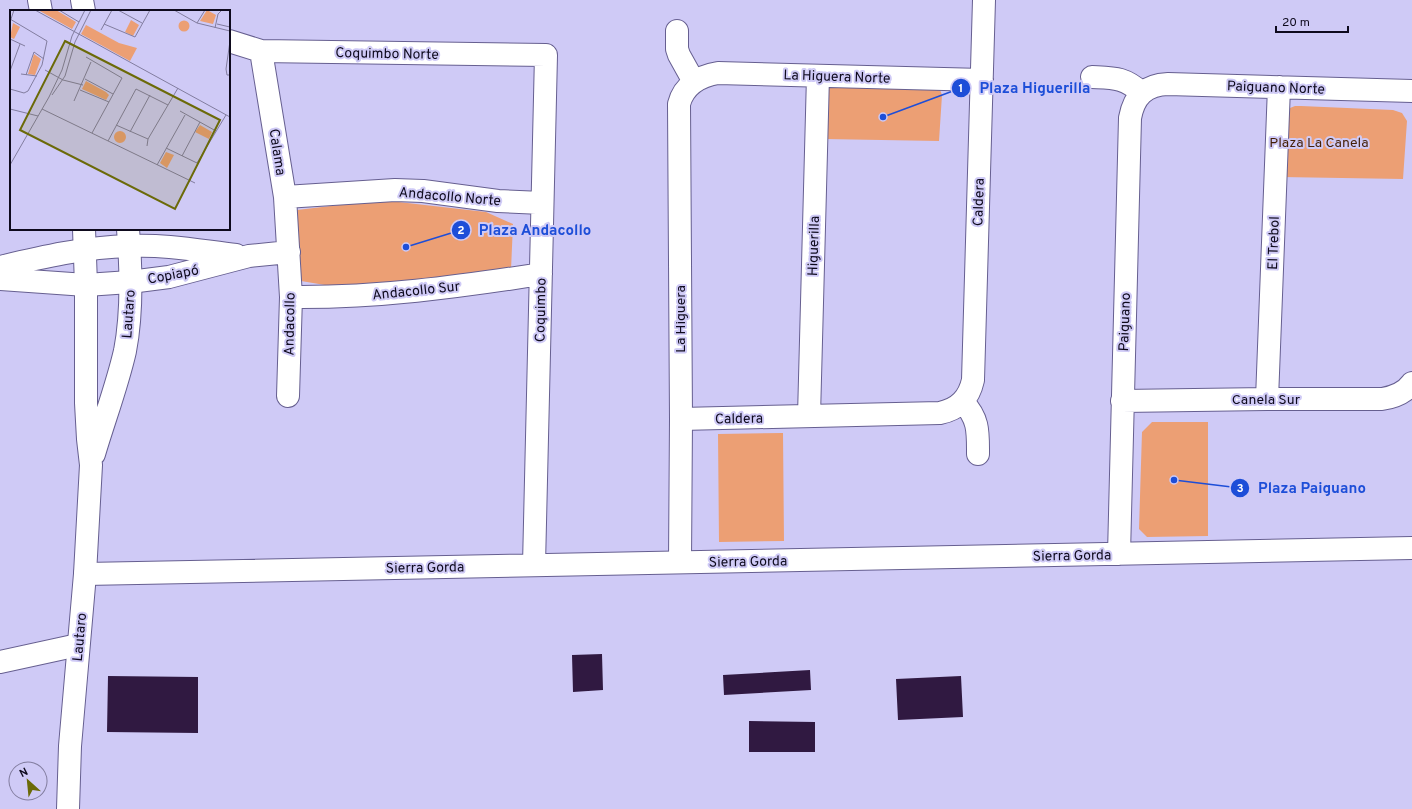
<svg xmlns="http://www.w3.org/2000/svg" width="1412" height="809" viewBox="0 0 1412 809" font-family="Overpass,sans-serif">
<rect width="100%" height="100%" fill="#cfcaf6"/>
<path fill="#ec9f74" d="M827,87h112l3,8 -3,46 -115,-2z
M1295,106h6l92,4 9,3 5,8 -4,58 -122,-2 6,-65 3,-4z
M381,200l105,12 27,12 -2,46 -162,19 -48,-8 -4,-71z
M1152,422h56v114l-61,1 -8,-8 3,-97z
M783,433l1,108 -65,1 -1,-108z"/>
<path fill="#301941" d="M602,654l1,36 -30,2 -1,-37z
M810,670l1,20 -87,5 -1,-20z
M108,676l90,1v56l-91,-1z
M961,676l2,41 -65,3 -2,-41z
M749,721l66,1v30h-66z"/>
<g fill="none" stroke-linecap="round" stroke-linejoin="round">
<g stroke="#665f90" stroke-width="24">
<path id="street" d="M677,31v18l2,6 15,27
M229,41l32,10 285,4 -12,510
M261,51l24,146 6,100 -3,99
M1092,77c22,1 32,0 50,16
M285,197l110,-7 28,1 75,10 44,2
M0,267c42,-10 86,-20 129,-21 36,-2 72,5 107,9
M0,279l86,6 44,-3 39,-5 80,-21 40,-4
M291,297c84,1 167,-10 250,-23
M1267,399l12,-312
M1122,401l145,-2h115c13,-2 23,-6 30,-16
M963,402c16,17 15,30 15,52
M809,416l9,-340
M681,419l259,-6c19,-4 29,-15 33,-33l11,-380
M1119,554l11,-436c4,-22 15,-33 38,-34l244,7
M680,562l1,-143 -2,-315c5,-19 21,-28 39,-31l264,7
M85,574l1327,-26
M0,662l78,-17"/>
</g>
<g stroke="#665f90" stroke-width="24">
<path id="secondary" d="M39,0l2,11
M82,0l2,11
M94,454c10,-34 23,-68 31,-103 7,-36 6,-85 3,-122
M68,809l2,-63 15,-172 6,-109 -3,-26 -2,-36v-118l-2,-56"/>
</g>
<use href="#street" stroke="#fff" stroke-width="22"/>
<use href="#secondary" stroke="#fff" stroke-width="22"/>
</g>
<g text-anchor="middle" stroke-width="4" stroke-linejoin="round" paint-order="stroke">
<g font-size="14" fill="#0e0a1d" stroke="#cfcaf6">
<text transform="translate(387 53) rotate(1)" y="5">Coquimbo Norte</text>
<text transform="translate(837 76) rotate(2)" y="5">La Higuera Norte</text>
<text transform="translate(1276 87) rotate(2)" y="5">Paiguano Norte</text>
<text transform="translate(278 152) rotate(81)" y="5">Calama</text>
<text transform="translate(450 196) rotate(5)" y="5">Andacollo Norte</text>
<text transform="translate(978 202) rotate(-88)" y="5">Caldera</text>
<text transform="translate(1273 243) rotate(-88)" y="5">El Trebol</text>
<text transform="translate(813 246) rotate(-88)" y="5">Higuerilla</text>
<text transform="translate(173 274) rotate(-11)" y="5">Copiapó</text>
<text transform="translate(416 290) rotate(-6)" y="5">Andacollo Sur</text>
<text transform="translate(540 310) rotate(-89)" y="5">Coquimbo</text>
<text transform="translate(128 314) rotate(-86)" y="5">Lautaro</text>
<text transform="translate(680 319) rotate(-90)" y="5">La Higuera</text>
<text transform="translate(1124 322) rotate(-88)" y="5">Paiguano</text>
<text transform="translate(289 324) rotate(-89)" y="5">Andacollo</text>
<text x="1266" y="404">Canela Sur</text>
<text transform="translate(739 418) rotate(-1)" y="5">Caldera</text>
<text transform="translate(1072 555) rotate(-1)" y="5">Sierra Gorda</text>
<text transform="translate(748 561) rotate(-1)" y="5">Sierra Gorda</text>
<text transform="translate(425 567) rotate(-1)" y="5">Sierra Gorda</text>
<text transform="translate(79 637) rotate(-85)" y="5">Lautaro</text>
</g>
<g font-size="14" fill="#441f06" stroke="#cfcaf6">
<text x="1319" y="147">Plaza La Canela</text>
</g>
</g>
<g transform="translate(10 10)">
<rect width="220" height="220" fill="#cfcaf6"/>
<path d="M28,0h18l20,12 -4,7zM197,0l9,5 -3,9 -13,-3zM121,10l8,5 -6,11 -8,-4zM168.5 16a5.5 5.5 0 1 1 11 0a5.5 5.5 0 1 1-11 0ZM3,13l7,4 -6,12 -4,-2zM76,15l33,18 18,5 -7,13 -49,-27zM24,44l7,5 -6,16 -7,-1zM76,71l20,11 3,3 -3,5 -24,-11zM190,115l12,7 -3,7 -14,-7zM104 127a6 6 0 1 1 12 0a6 6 0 1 1-12 0ZM156,142l8,3 -7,13 -7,-5z" fill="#ec9f74"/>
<path fill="none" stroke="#827d9f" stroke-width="1" d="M25,0l195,107M49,0l20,12M108,0l24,13M164,0l23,13 33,8M0,9l37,22 -5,24 -14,26 -4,2 -14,-4M0,12l4,-12M187,13l8,-13M94,14l31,13 15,-27M207,14l13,3M205,18l3,-14 4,-4M91,20l11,-20M0,29l15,7M220,31l-4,28 1,6h3M76,47l36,21 -30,55M35,60l18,10 20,5M0,61l10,-27M11,64l16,2M16,65l8,-23 10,7M75,69l28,15M126,79l32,16M70,80l29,12M42,85l13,-19 10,-34 16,-32M64,91l17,-39M0,99l28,7M32,99l153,74M170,101l36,20M106,115l32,14M120,122l20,-37M98,131l28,-52M137,136l1,-7 30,-51M156,138l31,15M172,146l18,-34M187,153l29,-48M0,155l39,-68 13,-27 10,-34 13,-26M147,155l28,-50"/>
<path fill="#6b6a08" fill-opacity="0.15" stroke="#6b6a08" stroke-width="2" d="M55,31l155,79 -45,89 -155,-79z"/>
<rect width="220" height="220" fill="none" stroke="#0e0a1d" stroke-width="2"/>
</g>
<path fill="none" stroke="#1d4ed8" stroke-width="1.5" d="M883 117L961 88M406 247L461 230M1174 480L1240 488"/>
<g fill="#1d4ed8" stroke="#cfcaf6" stroke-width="1.5">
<circle cx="883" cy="117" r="4"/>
<circle cx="406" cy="247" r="4"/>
<circle cx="1174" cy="480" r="4"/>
<circle cx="961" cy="88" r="10"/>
<circle cx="461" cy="230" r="10"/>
<circle cx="1240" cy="488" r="10"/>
</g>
<g font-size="12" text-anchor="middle" font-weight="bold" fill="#fff">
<text x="961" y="92">1</text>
<text x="461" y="234">2</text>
<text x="1240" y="492">3</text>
</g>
<g font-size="15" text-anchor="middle" font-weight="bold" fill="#1d4ed8" stroke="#cfcaf6" stroke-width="4" stroke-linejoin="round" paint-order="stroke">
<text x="1035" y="93">Plaza Higuerilla</text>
<text x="535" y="235">Plaza Andacollo</text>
<text x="1312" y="493">Plaza Paiguano</text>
</g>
<g transform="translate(28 781) rotate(333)"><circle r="19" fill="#cfcaf6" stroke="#827d9f"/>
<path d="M0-3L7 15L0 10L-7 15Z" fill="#6b6a08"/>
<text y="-6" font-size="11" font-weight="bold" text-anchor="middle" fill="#0e0a1d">N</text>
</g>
<path d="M1276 26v6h72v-6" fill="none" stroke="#0e0a1d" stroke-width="2"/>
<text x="1282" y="26" font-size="12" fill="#0e0a1d" stroke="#cfcaf6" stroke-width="3" paint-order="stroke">20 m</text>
</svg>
